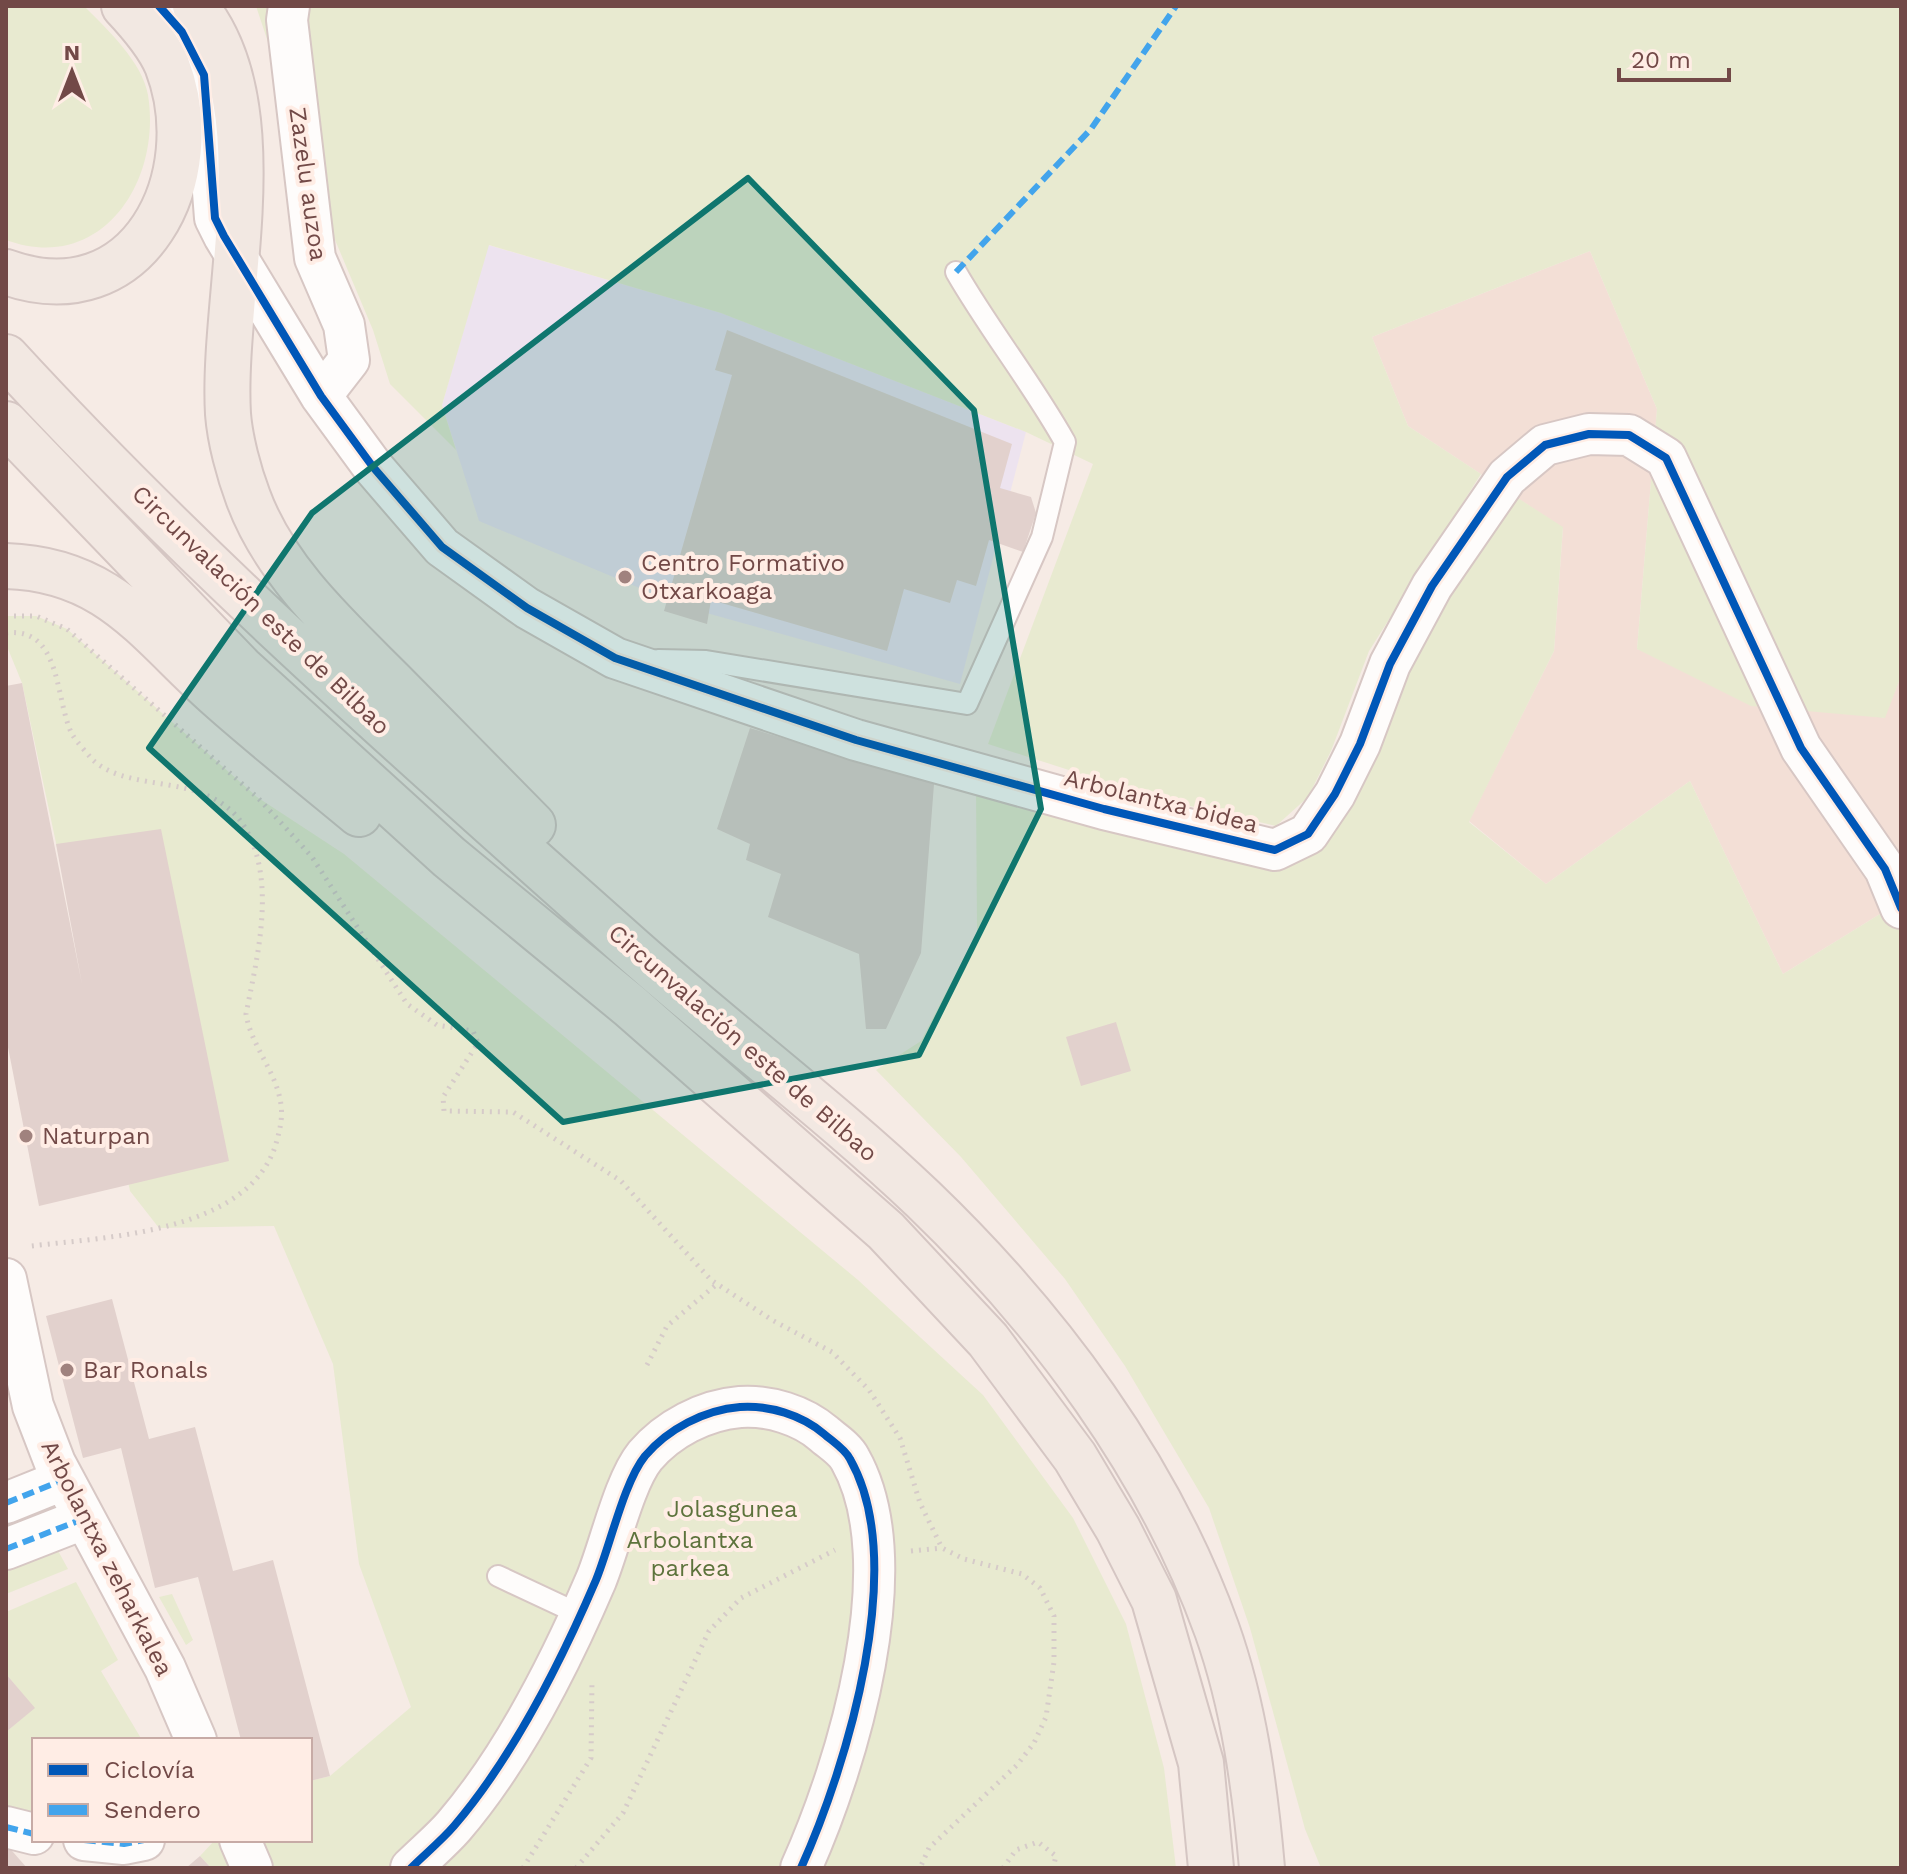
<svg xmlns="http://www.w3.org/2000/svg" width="1907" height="1874" viewBox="0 0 1907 1874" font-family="'Work Sans',sans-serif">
<rect width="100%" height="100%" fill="#f6ebe5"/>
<path fill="#f3dfd6" d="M1590,251l67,158 -20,240 247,69 17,-42v225l-118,73 -93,-193 -144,103 -77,-63 85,-170 9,-123 -155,-102 -36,-89z"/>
<path fill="#ede3ef" d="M488,245l233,68 305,119 -66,252 -275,-77 -206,-86 -37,-116z"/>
<path fill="#e8ead0" d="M6,6l79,1c22,22 58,56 63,88 14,87 -47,180 -142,145z
M256,6h1645v670l-16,42 -134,-12 -114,-57 20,-240 -67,-158 -218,86 36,89 73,48 -112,177 -38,100 -23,46 -32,29 -120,-28 -168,-54 105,-280 -67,-32 -305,-119 -232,-68 -47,160 14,45 -66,-66 -17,-54 -43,-102z
M1510,493l53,34 -9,124 -85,171 77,62 144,-103 93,193 118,-73v967h-580l-16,-39 -55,-201 -41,-120 -84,-142 -60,-87 -104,-122 -85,-87 45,-29 56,-109 -1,-143c95,28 205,73 304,73z
M6,616h30l31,13 190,168 87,57 514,426 125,115 90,123 53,106 38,144 12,100h-965l-11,-12 15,-16h95v-59l20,-5 81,-69 -52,-143 -26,-200 -59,-138 -115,2 -29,-37 -108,-508 -16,-39z
M50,1536l18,33 -62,25v-32z
M76,1582l42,78 -17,11 41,69h-108v81l-28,-8v-81l28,-24 -28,-34v-62z
M172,1594l21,46 -7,5 -27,-48z"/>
<path fill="#e2d1cd" d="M727,330l285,114 -12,44 31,9 5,16 -13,39 -34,-12 -13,46 -19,-6 -7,23 -46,-14 -17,62 -176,-51 -4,24 -43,-13 68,-236 -17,-5z
M22,683l60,301 -26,-140 105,-15 68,332 -190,45 -33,-169v-351z
M750,728l184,56 -13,169 -35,76h-20l-7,-75 -91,-37 13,-43 -35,-14 4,-16 -33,-15z
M1116,1022l15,49 -50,15 -15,-49z
M112,1299l37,140 46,-12 38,144 40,-11 57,216 -20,5v-41h-69l-43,-163 -43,11 -34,-140 -38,10 -37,-142z
M6,1674l29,34 -29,24z
M6,1844l21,24h-21z
M200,1856l11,12h-25z"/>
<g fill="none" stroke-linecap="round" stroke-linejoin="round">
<g stroke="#d7c7c4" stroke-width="24">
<path id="lane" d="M658,660l48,1 261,43 75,-167 23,-95c-33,-59 -75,-111 -109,-170
M498,1576l81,38"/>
</g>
<g stroke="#d7c7c4" stroke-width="44">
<path id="street" d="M159,6l23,26 22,43 11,143 9,18 97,160 52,71 69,80 85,61 88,50 241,82 248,69 171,41 33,-16 27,-40 25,-50 30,-80 42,-78 75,-109 38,-32 44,-11 40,1 37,23 135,290 84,121 16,39
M289,6l-2,14 28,238 29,67 5,35 -28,36
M6,1279l27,127 22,57 110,205 31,72
M6,1503l57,-23
M6,1549l77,-30
M6,1827l28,7
M84,1840l40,4 20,-4
M240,1840l12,28
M411,1868c14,-14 30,-27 43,-42 60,-70 106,-162 142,-246 14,-34 28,-98 49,-124 23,-27 59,-46 95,-49 29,-2 62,8 84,27 8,7 21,15 26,25 59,104 -3,307 -49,409"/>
</g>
<g stroke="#d5c6c3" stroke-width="48">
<path id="primary" d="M195,6c83,99 26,289 33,408 2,26 11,59 20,83 27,74 90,131 144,185 47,48 94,95 141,143
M6,272c133,48 204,-96 161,-207 -9,-21 -28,-43 -43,-59
M6,357c192,209 406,396 617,584 98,88 204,167 300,258 125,120 235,267 294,431 27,76 38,158 45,238
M6,424l235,244 208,189 181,149 256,225 102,109 87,117 43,72 36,71 47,163 10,105
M6,566c104,3 142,68 212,130 46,41 94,79 141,118"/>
</g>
<path stroke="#d6cbc9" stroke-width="5" stroke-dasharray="2 6" stroke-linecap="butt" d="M6,616h30l31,13 190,168 27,29 28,31 95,147 30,21 36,6 5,12 -35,54 1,14 69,1 108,69 90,99 61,40 60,32 37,38 31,48 20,65 22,45 22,11 58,15 18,14 14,28v46l-8,55 -12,26 -17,22 -88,83 -9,20
M6,633c56,-7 49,68 66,101 4,7 13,17 19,24 39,40 124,8 158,77 26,53 8,123 -3,179 5,32 31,58 35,91 2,15 -2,28 -6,42 -30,86 -169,90 -244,99v5
M647,1365l20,-39 50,-42
M911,1551l31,-3
M523,1868l68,-110 1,-78
M576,1868l47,-55 86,-182 32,-33 94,-48
M1003,1868l13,-18 22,-8 18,14 -3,12"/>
<use href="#lane" stroke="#fefcfb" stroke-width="20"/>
<use href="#street" stroke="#fefcfb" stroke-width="40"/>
<use href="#primary" stroke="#f2e8e2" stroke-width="44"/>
<path stroke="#42a4ec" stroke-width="6" stroke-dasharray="12 6" stroke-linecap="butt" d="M956,272l135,-143 85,-123
M6,1503l57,-23
M6,1549l77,-30
M6,1827l28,7
M84,1840l40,4 20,-4"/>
<g stroke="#ffede5" stroke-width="13">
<path id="cycleway" d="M159,6l23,26 22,43 11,143 9,18 97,160 52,71 69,80 85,61 88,50 241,82 248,69 171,41 33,-16 27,-40 25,-50 30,-80 42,-78 75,-109 38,-32 44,-11 40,1 37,23 135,290 84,121 16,39
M411,1868c14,-14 30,-27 43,-42 60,-70 106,-162 142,-246 14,-34 28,-98 49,-124 23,-27 59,-46 95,-49 29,-2 62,8 84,27 8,7 21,15 26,25 59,104 -3,307 -49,409"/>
</g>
<use href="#cycleway" stroke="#0057b8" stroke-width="8"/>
</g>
<path fill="#0f766e" fill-opacity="0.2" stroke="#0f766e" stroke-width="6" stroke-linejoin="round" d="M748,178l226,232 67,399 -122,246 -356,67 -414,-374 163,-235z"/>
<g fill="#a0827e" stroke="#ffede5" stroke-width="3">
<circle cx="625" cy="577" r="8"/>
<circle cx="26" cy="1136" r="8"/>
<circle cx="67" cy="1370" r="8"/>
</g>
<g text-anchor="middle" stroke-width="8" stroke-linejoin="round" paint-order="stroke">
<g font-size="24" fill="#724947" stroke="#ffede5">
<text transform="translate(308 184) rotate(82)" y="8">Zazelu auzoa</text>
<text transform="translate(261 610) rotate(44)" y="8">Circunvalación este de Bilbao</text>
<text transform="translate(1161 801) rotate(14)" y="8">Arbolantxa bidea</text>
<text transform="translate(743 1043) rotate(41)" y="8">Circunvalación este de Bilbao</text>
<text transform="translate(107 1558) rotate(63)" y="8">Arbolantxa zeharkalea</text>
</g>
<g font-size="24" fill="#724947" stroke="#ffede5" text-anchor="start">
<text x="641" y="571">Centro Formativo<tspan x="641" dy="28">Otxarkoaga</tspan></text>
<text x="42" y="1144">Naturpan</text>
<text x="83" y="1378">Bar Ronals</text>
</g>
<g font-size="24" fill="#5d733c" stroke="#ffede5">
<text x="732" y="1517">Jolasgunea</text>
<text x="690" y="1548">Arbolantxa<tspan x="690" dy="28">parkea</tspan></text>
</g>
</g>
<rect width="1907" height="1874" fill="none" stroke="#724947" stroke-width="16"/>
<rect x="32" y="1738" width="280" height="104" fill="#ffede5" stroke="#c7aba6" stroke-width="2"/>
<rect x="48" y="1764" width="40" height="12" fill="#0057b8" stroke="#c7aba6" stroke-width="2"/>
<text x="104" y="1778" font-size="24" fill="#724947">Ciclovía</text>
<rect x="48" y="1804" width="40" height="12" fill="#42a4ec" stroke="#c7aba6" stroke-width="2"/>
<text x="104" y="1818" font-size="24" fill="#724947">Sendero</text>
<g transform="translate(72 72)" stroke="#ffede5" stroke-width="6" paint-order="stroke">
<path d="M0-6L14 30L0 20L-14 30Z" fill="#724947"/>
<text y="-12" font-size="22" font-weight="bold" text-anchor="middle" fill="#724947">N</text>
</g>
<path d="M1619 68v12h110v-12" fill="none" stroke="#724947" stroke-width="4"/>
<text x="1631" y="68" font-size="24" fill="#724947" stroke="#ffede5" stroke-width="6" paint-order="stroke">20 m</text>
</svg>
